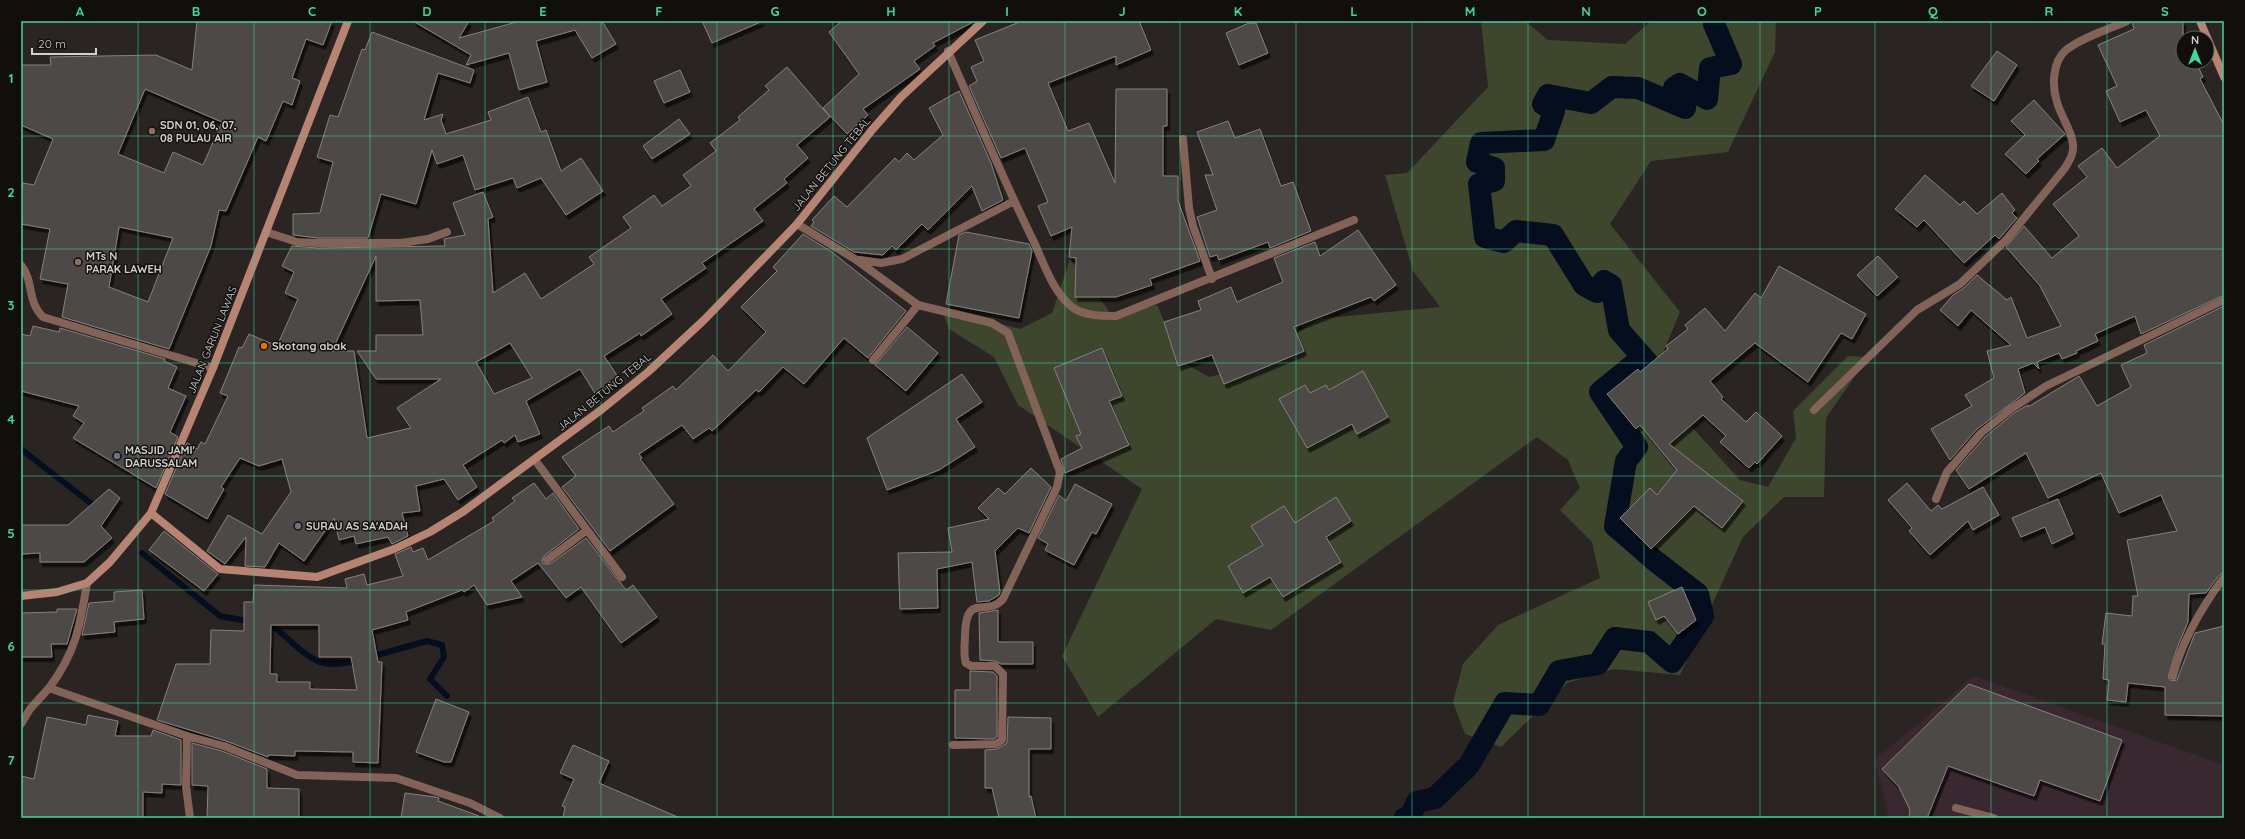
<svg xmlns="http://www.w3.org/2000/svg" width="2245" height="839" viewBox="0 0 2245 839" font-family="Quicksand,sans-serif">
<defs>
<filter id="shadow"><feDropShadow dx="2.5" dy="4.5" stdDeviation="0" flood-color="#0009"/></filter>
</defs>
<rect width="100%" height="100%" fill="#2a2523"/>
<path fill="#3a2830" d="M1974,676l250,89v53h-335l-14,-58z"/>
<path fill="#3f462e" d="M1481,21h44l23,19 77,4 26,-23h125l-1,31 -47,100 -77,9 -41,63 70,88 -26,62 7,19 79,87 28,7 28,-49 -3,-27 55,-55 20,1 -42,61 -2,79h-40l-41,40 -63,138 -66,-6 -47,14 -66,64 -36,-13 -12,-32 10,-38 35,-39 102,-47 -8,-36 -32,-32 20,-22 -12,-28 -31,-23 -266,193 -55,-11 -118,98 -36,-61 80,-167 -124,-84 -24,-48 -45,-28 -8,-22 79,22 32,-16 18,-54 41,55 46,-9 24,56 28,16 40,-10 69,-48 122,-12 -27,-36 -28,-96 22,-2 81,-86z"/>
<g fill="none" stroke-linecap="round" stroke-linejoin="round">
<path stroke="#040e1f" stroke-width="6" d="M21,449l76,59
M142,553l78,63 32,6
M263,623c10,2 16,8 24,15 27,24 35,32 72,22
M370,657l57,-16 15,4 2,12 -14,22 17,17"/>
<path stroke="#040e1f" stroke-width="22" d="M1405,818l6,-3 6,-13 18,-4 34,-33 36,-62 34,2 20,-34 39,-7 17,-26 34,4 23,20 31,-46 -5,-22 -44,-34 -39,-34 11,-65 11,-14 -37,-55 33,-27 14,-3 -28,-32 -8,-45 -7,-4 -7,11 -13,-7 -31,-50 -37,-4 -12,11 -19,-5 -6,-53 15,-3v-13l-17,-6 4,-19 63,-3 10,-29 -11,-7 5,-9 43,8 21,-16 26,1 47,20 -11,-20 6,-4 27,15 3,-31 21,-4 -17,-40 1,-3"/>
</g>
<path fill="#4e4947" stroke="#86807e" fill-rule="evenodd" filter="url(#shadow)" d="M197,21h135l-9,24 -17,-6 -14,39 8,3 -8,24 -9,-4 -17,40 -8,-4 -32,74 -7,-1 -8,36 -42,103 -107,-32 6,-33 -28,-5 10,-50 -29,-5v-30l2,-11 11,2 19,-46 -32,-14v-60h30l-1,-8 106,-2 36,15zM145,89l77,33 -19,43 -30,-13 -9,21 -46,-19zM119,227l54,11 -25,64 -39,-15z
M413,21h56l-10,17 61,-17h82l14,23 -24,14 -17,-28 -39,11 11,41 -28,8 -10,-37 -43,12 5,-10z
M702,21h61l-51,22z
M842,21h133l-42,22 2,3 -21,15 6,8 -57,40 5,6 -21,19 -24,-26 36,-34 -30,-42z
M1022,21h117l12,29 -35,15v-9l-68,27 20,48 21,-8 26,60 1,-94h51v37h-4v50h15v25l22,60 -50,18 2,6 -36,12h-41l1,-39 -7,-1 3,-30 -21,9 -13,-30 10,-4 -23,-54 -24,10 -32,-72 8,-5 -6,-14 13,-6 -9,-21z
M2132,21h51v41h13l7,15 -3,2 24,46v170l-83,39 -6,-18 -40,18 3,7 -22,10 1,2 -15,6 -3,-6 -22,9 2,7 -6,-6 -15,6 7,24 -48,36 -27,31 -19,-31 41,-23 -7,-11 29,-17 -7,-27 24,-6 -40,-35 -13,16 -18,-16 13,-15 11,-7 13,-13 30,25 4,-3 16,41 34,-12 -21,-40 -34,-39 18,-21 28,32 27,-22 -26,-32 34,-27 -9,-11 24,-18 15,20 43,-32 -14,-26 -26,12 -14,-31 11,-5 -19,-41 36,-16z
M1249,23h7l12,30 -29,12 -13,-32z
M372,32l102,38 -4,13 -32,-10 -14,47 19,-6 -2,6 5,14 45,-14 -3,-8 40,-15 13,35 5,-2 15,41 20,-13 22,33 -37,24 -25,-37 -24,10 -4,-10 -38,12 -12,-35 -26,9 -5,-14 -16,54 -35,-10 -13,44h-50l-25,-3v-21l27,-1 13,-51 -16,-5 13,-42 8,2 24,-68 3,1z
M1997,51l20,14 -23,36 -23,-15z
M787,67l43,50 -33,28 11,13 -24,21 3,4 -33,26 9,12 -61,42 4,5 -45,31 11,15 -31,22 -1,-3 -36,23 16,24 -24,15 -16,-26 -54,32 14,33 -22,8 -3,-7 -11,8 -2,-3 -39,25 14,22 -19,13 -14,-21 -28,7 4,25 -18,2 6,23 -16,8 -4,-7 -32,7 -2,-8 -15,4 -5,-22 -30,43 -25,-18 -14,24 -20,-1 1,-29 -21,27 -18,-13 21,-36 34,19 29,-42 -9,-33 -23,7 -19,-8 -19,29 3,2 -17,30 -42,-25 22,-51 10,6 4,-7 4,2 23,-48 -8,-3 19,-46 3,1 7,-14 28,12 21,-47 -13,-6 9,-21 -12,-6 10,-20 26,2 127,-2 -1,-7 21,-4 -12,-32 30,-11 10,25 -5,2 5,74 32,-20 16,26 53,-35 -5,-7 42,-29 -8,-11 31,-22 8,11 29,-20 -8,-11 33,-24 -6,-8 30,-23 -2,-3 31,-27 -4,-4zM376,256v45l44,-1 3,35h-47v16h-19l19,28h65l-44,29 14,20 -44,10 -13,-87h-22zM510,343l22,35 -38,16 -18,-32z
M680,70l10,22 -26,11 -10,-22z
M959,91l32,72 12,37 -21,11 -10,-25 -44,44 -6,-6 -26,26 -4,-4 -9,9 -29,-3 -43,-26 3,-4 -2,-2 22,-24 13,11 48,-49 4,4 8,-9 7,7 29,-25 -14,-27z
M2034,100l31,34 -28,25 2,2 -13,13 -21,-20 20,-19 -14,-14z
M679,119l11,15 -38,25 -9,-13z
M1228,121l7,17 25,-9 21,57 12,-4 18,49 -41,17 -2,-6 -49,18 -2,-5 -7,2 -13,-40 20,-7 -12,-35h8l-16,-43z
M1925,175l35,30 4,-4 13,13 25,-21 13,17 -3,3 5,5 -18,21 -4,-4 -31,28 -40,-43 -7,7 -22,-18z
M1358,230l38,55 -22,16 -3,-4 -77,30 10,24 -80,33 -12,-29 -34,11 -14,-44 37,-12 -3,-9 33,-14 6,15 46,-20 -9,-24 41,-16 5,14z
M966,232l63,12 3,7 -13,67 -73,-14 13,-69z
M803,234l29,18 74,59 -38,47 -24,-20 -40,46 -21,-17 -24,25 -3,-2 -44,41 -3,-3 -16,11 -11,-14 -43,29 3,4 -2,1 34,45 -64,47 -48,-64 14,-11 -14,-19 47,-31 4,6 31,-21 -2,-3 31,-22 3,4 37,-35 15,16 38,-39 -25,-25 36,-36 -4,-4z
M1878,256l20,21 -21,19 -20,-21z
M1779,266l87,48 -14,25 -11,-6 -33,49 -53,-39 -45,38 13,16 -2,2 25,23 10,-10 26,24 -25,28 -2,-2 -6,6 -29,-26 6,-6 -23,-21 -34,29 74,57 -21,27 -28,-22 -43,43 -31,-31 30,-30 7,7 20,-25 -37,-45 -4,4 -29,-35 31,-25 2,3 28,-23 -2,-3 22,-17 -3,-4 20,-17 20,23 30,-38 6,5z
M2224,306v266l-4,2 -14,19 -17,1 -1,28 -11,26 -9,29 3,4 6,-1 18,-47 29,-7v90l-59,-1v-28l-37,-4 -2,19 -19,-2 2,-20 -6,-1 2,-35h-3l4,-31 26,3 1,-20h5l-11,-56 50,-9 -16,-36 -42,18 -18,-40 -53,25 -22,-45 -57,36 -13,-19 29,-33 29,-24 14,-8v2l51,-31 18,30 34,-19 -10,-22 26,-12 -3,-8z
M33,326l26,6 1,-4 105,31 -1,2 13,6 -9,21 18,8 -16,36 8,5 -22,51 -83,-50 11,-15 -11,-7 6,-10 -58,-15v-57l9,2z
M907,327l31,26 -32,38 -31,-26z
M1102,348l20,48 -13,5 20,44 -64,28 -4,-14 21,-11 -6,-12 5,-2 -27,-66z
M1363,371l25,46 -31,17 -5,-10 -45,24 -28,-49 26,-14 5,8 16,-8 3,5z
M962,374l20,28 -26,17 19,28 -36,23 -52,20 -20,-52z
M1031,468l20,19 -22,46 -11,-5 -23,23 5,41 -1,3 -10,6 -12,1 -5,-40 -35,7 1,39 -38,1 -2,-56 54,-1 -4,-24 41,-9 -11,-11 20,-20 7,6z
M534,483l12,16 7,-6 26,36 -35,27 -2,4 1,4h7l36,-26 40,52 7,-5 24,32 -36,26 -40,-56 -15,11 -28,-35 -27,18 11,16 -35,8 -13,-20 -10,7 -2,-2 -56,22 2,8 -36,10 6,32h4l-4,101 -25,-1v-10l-58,-1v5l-27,-1v2l-42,-16 -69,-21 19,-56h34l1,-34 33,1v-29h9l1,-17 93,3 -2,-9 19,-5 3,11 36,-9 -8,-22 16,-7 2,5 10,-4 5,12 66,-39 -2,-3 23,-17 -3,-3zM271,625h48v32h32l6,33 -47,-1v-7h-33v-8h-7z
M1907,483l24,28 7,-6 4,4 41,-22 16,28 -26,15 -5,-9 -38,34 -21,-24 3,-3 -24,-28z
M1075,484l37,20 -16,30 -4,-2 -18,33 -29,-15 3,-6 -10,-6 21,-43 7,6z
M109,489l11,9 -19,28 11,12 -28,24h-44v-9l-19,1v-29h47z
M1336,497l15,24 -25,16 15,25 -58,35 -13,-20 -27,16 -15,-27 35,-21 -12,-19 33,-20 11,17z
M2058,499l15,35 -21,10 -7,-17 -24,10 -9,-19z
M164,531l54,43 -14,17 -55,-41z
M1682,587l14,33 -18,14 -14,-18 -8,4 -8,-18z
M142,590l2,29 -30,3 1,10 -33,3 7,-32 25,-2v-9z
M57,609h20l-10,35h-16l1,13h-31v-44l36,-1z
M998,610v32h35v22h-32l-6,-3 -15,-1 -1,-47z
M970,671l23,1 4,4v61l-3,2 -39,-1v-48h15z
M1969,684l153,56 -22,61 -60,-21 -6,16 -86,-30 -21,52h-18l1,-8 -11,-23 -17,-18z
M436,699l33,13 -18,50h-7l-28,-10z
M88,715l30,6 -3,15h36l2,-6 28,10v45l-19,-1v9l-19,-1v26h-122v-42l13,3 13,-62 39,8z
M1008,717l43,1v31h-22v48l2,-1 5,22h-37l-7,-30h-7v-38l12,-1 10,-6z
M192,743l30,8 45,18v19l32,1v29h-92l1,-32 -16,-1z
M573,745l36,16 -10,22 81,35h-117l2,-11 -3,-1 12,-27 -14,-6z
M405,793l30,4 4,1 -1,3 41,15v2h-78z"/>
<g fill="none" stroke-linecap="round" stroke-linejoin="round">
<path stroke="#836358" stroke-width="8" d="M1956,808l38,10"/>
<path stroke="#836358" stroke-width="8" d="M948,51c28,64 55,128 86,191 10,22 19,50 38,65 12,9 29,9 44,9l238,-96
M1183,139l6,69 4,18 19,53
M797,224l58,35 63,46 -45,55
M266,232l31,10 21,1h83l27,-4 19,-7
M860,260l21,3 21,-4 112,-58
M21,265c13,16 6,37 22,52l170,51
M918,305l74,18 16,10 52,139 -3,15 -54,112c-17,19 -37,-8 -38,36 0,9 -2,20 1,28l5,3h24l8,8 -1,66 -6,4 -43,1
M1814,410l103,-100 43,-26 46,-44 59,-72c4,-7 9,-14 8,-23 -1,-15 -12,-28 -16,-43 -5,-15 -5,-40 9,-52 17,-13 41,-20 61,-29
M535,460l87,117
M1936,499l11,-27 34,-39 30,-24 35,-23 178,-86
M547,560l40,-30
M87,583c-7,43 -11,69 -38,105l138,48 37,10 73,29 99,3 74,25 30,15
M2173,676c9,-36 29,-69 51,-99
M21,724l9,-15 19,-21
M187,736l-1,50 4,32"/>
<path stroke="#b78473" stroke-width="8" d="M2200,21l24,56
M151,513l69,56 97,8 77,-28 36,-17 34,-21 137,-101 47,-38 56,-52 93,-96 75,-94 29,-33 82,-76
M21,596l36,-4 30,-9 23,-21 41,-49 62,-145 135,-347"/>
</g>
<path fill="none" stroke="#44d49f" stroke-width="1" stroke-opacity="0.55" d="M138,21v797M254,21v797M370,21v797M485,21v797M601,21v797M717,21v797M833,21v797M949,21v797M1065,21v797M1180,21v797M1296,21v797M1412,21v797M1528,21v797M1644,21v797M1760,21v797M1875,21v797M1991,21v797M2107,21v797M21,136h2203M21,249h2203M21,363h2203M21,476h2203M21,590h2203M21,703h2203"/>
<g fill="#8d6e63" stroke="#110f0e" stroke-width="1.5">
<circle cx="152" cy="131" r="4"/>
<circle cx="78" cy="262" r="4"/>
</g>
<circle fill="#e8710a" stroke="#110f0e" stroke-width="1.5" cx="264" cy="346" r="4"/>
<g fill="#6b7280" stroke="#110f0e" stroke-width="1.5">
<circle cx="117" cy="456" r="4"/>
<circle cx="298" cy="526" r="4"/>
</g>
<g text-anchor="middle" stroke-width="3" stroke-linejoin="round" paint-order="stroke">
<g font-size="11" font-weight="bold" fill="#d4d1d0" stroke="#110f0e" text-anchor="start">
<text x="160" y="129">SDN 01, 06, 07,<tspan x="160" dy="13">08 PULAU AIR</tspan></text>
<text x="86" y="260">MTs N<tspan x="86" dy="13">PARAK LAWEH</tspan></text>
<text x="272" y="350">Skotang abak</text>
<text x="125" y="454">MASJID JAMI'<tspan x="125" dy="13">DARUSSALAM</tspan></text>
<text x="306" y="530">SURAU AS SA'ADAH</text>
</g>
<g font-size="11" fill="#d4d1d0" stroke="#110f0e">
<text transform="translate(831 164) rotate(-51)" y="4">JALAN BETUNG TEBAL</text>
<text transform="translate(212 340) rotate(-68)" y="4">JALAN GARUN LAWAS</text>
<text transform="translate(604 392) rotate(-39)" y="4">JALAN BETUNG TEBAL</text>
</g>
</g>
<rect width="2245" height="839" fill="none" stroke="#110f0e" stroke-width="44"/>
<g transform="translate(2195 50)"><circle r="19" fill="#110f0e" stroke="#5f5d5c"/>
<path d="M0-3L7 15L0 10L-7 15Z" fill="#44d49f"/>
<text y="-6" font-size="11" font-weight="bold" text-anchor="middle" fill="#d4d1d0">N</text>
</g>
<path d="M32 48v6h64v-6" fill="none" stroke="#d4d1d0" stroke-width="2"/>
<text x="38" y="48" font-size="12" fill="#d4d1d0" stroke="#110f0e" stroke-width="3" paint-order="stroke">20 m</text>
<rect x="22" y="22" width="2201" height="795" fill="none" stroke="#44d49f" stroke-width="1.5"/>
<g font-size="13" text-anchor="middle" font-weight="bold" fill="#44d49f">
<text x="80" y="16">A</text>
<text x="196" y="16">B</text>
<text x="312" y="16">C</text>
<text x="427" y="16">D</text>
<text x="543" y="16">E</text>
<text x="659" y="16">F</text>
<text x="775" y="16">G</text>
<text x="891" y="16">H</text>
<text x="1007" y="16">I</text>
<text x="1122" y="16">J</text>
<text x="1238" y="16">K</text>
<text x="1354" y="16">L</text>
<text x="1470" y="16">M</text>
<text x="1586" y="16">N</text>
<text x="1702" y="16">O</text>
<text x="1818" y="16">P</text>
<text x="1933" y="16">Q</text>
<text x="2049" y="16">R</text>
<text x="2165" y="16">S</text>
<text x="11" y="83">1</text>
<text x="11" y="197">2</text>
<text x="11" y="310">3</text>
<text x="11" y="424">4</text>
<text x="11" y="538">5</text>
<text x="11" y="651">6</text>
<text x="11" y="765">7</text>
</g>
</svg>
